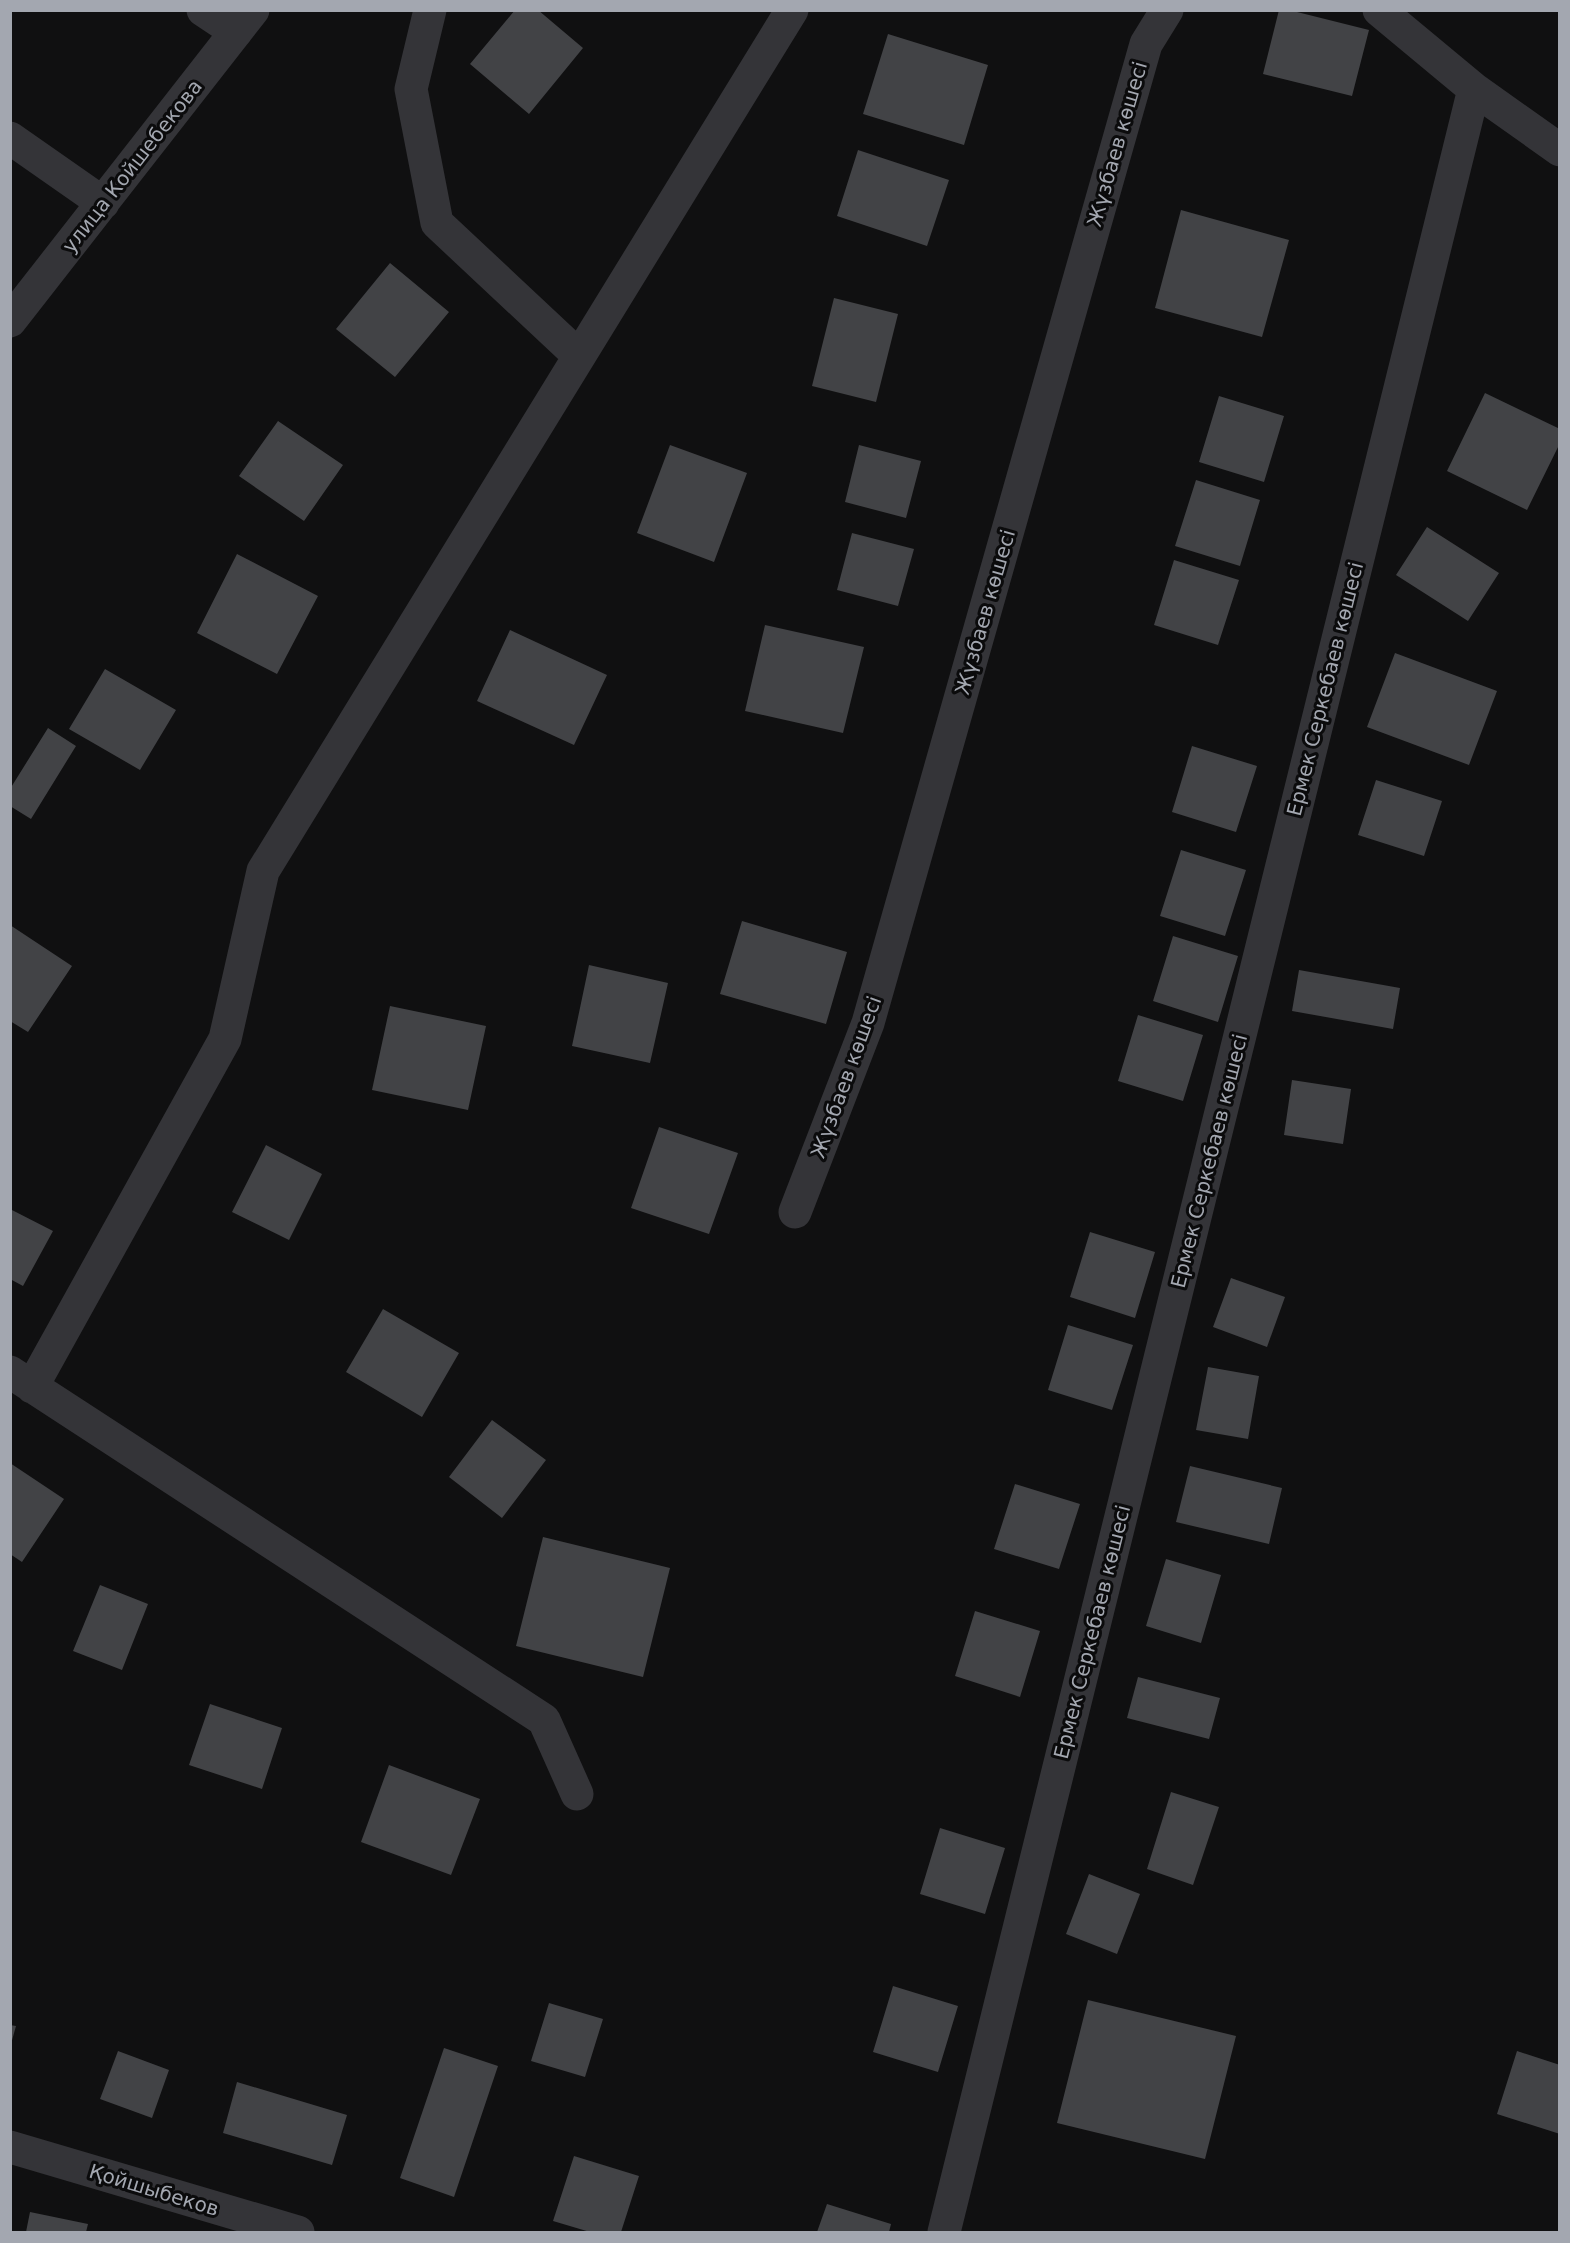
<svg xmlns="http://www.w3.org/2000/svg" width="1570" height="2243" viewBox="0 0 1570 2243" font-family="'DejaVu Sans',sans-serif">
<rect width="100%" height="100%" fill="#101011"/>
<path fill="#424346" d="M515,10h23l45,38 -54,66 -59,-50z
M1279,10h10l80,20 -17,66 -89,-22z
M888,34l100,31 -24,80 -101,-31z
M858,150l91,30 -22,66 -90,-30z
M1181,210l108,30 -27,97 -107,-29z
M390,263l59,49 -54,65 -59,-48z
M834,298l64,16 -22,88 -64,-16z
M1485,393l75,36v14l-33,67 -80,-39z
M1219,396l65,20 -20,66 -65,-20z
M278,421l65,44 -39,56 -65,-45z
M670,445l77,28 -33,89 -77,-29z
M859,445l62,16 -15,57 -61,-16z
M1196,480l64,20 -20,66 -65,-20z
M1427,527l72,46 -31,48 -72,-46z
M852,533l62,16 -16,57 -61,-16z
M237,554l81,42 -41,78 -80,-41z
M1174,560l65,20 -21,65 -64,-20z
M765,625l99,22 -21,86 -98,-22z
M510,630l97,45 -33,70 -97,-44z
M1395,653l102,38 -28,74 -102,-38z
M105,669l71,41 -36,60 -71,-41z
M48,728l28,18 -45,73 -21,-13v-17z
M1192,746l65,20 -21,66 -64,-20z
M1376,780l66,21 -18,55 -66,-21z
M1181,850l65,20 -21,66 -65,-20z
M742,921l105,31 -21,72 -106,-30z
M10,925l62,41 -44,66 -18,-11z
M1173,936l65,20 -20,66 -65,-21z
M589,965l79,18 -18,80 -78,-17z
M1299,970l101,18 -7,41 -101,-18z
M390,1006l96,20 -18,84 -96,-20z
M1138,1015l65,20 -20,66 -65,-20z
M1292,1080l59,9 -8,55 -59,-9z
M659,1127l79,26 -29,81 -78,-26z
M266,1145l56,29 -33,66 -57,-28z
M10,1209l43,22 -30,55 -13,-7z
M1090,1232l65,20 -20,66 -65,-21z
M1231,1278l54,19 -18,50 -54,-20z
M383,1309l76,44 -37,64 -76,-45z
M1068,1325l65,20 -21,65 -64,-20z
M1208,1367l51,9 -11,63 -52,-9z
M492,1420l54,40 -44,58 -53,-41z
M10,1463l54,36 -42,63 -12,-8z
M1190,1466l92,22 -13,56 -93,-22z
M1015,1484l65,20 -21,65 -65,-20z
M543,1537l127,31 -27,109 -127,-31z
M1166,1559l55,16 -20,68 -55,-17z
M100,1585l48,19 -26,66 -49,-19z
M975,1611l65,20 -20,66 -65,-21z
M1138,1677l82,21 -11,41 -82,-21z
M210,1704l72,24 -20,61 -73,-24z
M389,1765l91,34 -29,76 -90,-33z
M1171,1792l48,15 -26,78 -46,-16z
M940,1828l65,20 -20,66 -65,-20z
M1089,1874l51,20 -23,60 -51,-20z
M893,1986l65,20 -20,66 -65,-20z
M1088,2000l148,36 -31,123 -148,-36z
M549,2003l54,16 -18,58 -54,-16z
M10,2025l6,1 -5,18h-1z
M444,2048l54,18 -44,131 -54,-19z
M118,2051l51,19 -17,48 -52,-19z
M1517,2051l43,14v69l-63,-20z
M237,2082l110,33 -15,50 -109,-32z
M574,2156l65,20 -18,56h-31l-37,-11z
M827,2204l64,20 -2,8h-72z
M30,2212l58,12 -2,8h-60z"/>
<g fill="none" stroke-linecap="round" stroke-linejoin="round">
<path stroke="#343438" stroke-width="33" d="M203,10l33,22
M430,10l-19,79 26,134 142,133
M1379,10l95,79 86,61
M10,138l93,65
M10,321l243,-311
M795,1212l73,-189 278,-979 21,-34
M10,1372l534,348 33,74
M32,1387l193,-348 38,-168 529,-861
M10,2147l288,85
M944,2232l530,-2143"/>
</g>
<g text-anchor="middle" stroke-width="6" stroke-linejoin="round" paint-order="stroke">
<g font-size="20" fill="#a3a7b0" stroke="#0b0b0c">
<text transform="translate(1117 144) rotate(-74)" y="7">Жүзбаев көшесі</text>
<text transform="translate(132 166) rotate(-52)" y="7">улица Койшебекова</text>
<text transform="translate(985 612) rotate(-74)" y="7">Жүзбаев көшесі</text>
<text transform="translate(1325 689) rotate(-76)" y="7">Ермек Серкебаев көшесі</text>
<text transform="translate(846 1077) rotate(-70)" y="7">Жүзбаев көшесі</text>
<text transform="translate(1209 1161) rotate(-76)" y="7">Ермек Серкебаев көшесі</text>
<text transform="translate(1092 1632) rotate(-76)" y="7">Ермек Серкебаев көшесі</text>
<text transform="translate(154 2190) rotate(17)" y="7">Қойшыбеков</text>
</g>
</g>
<rect width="1570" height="2243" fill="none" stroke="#a3a7b0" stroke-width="24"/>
</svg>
